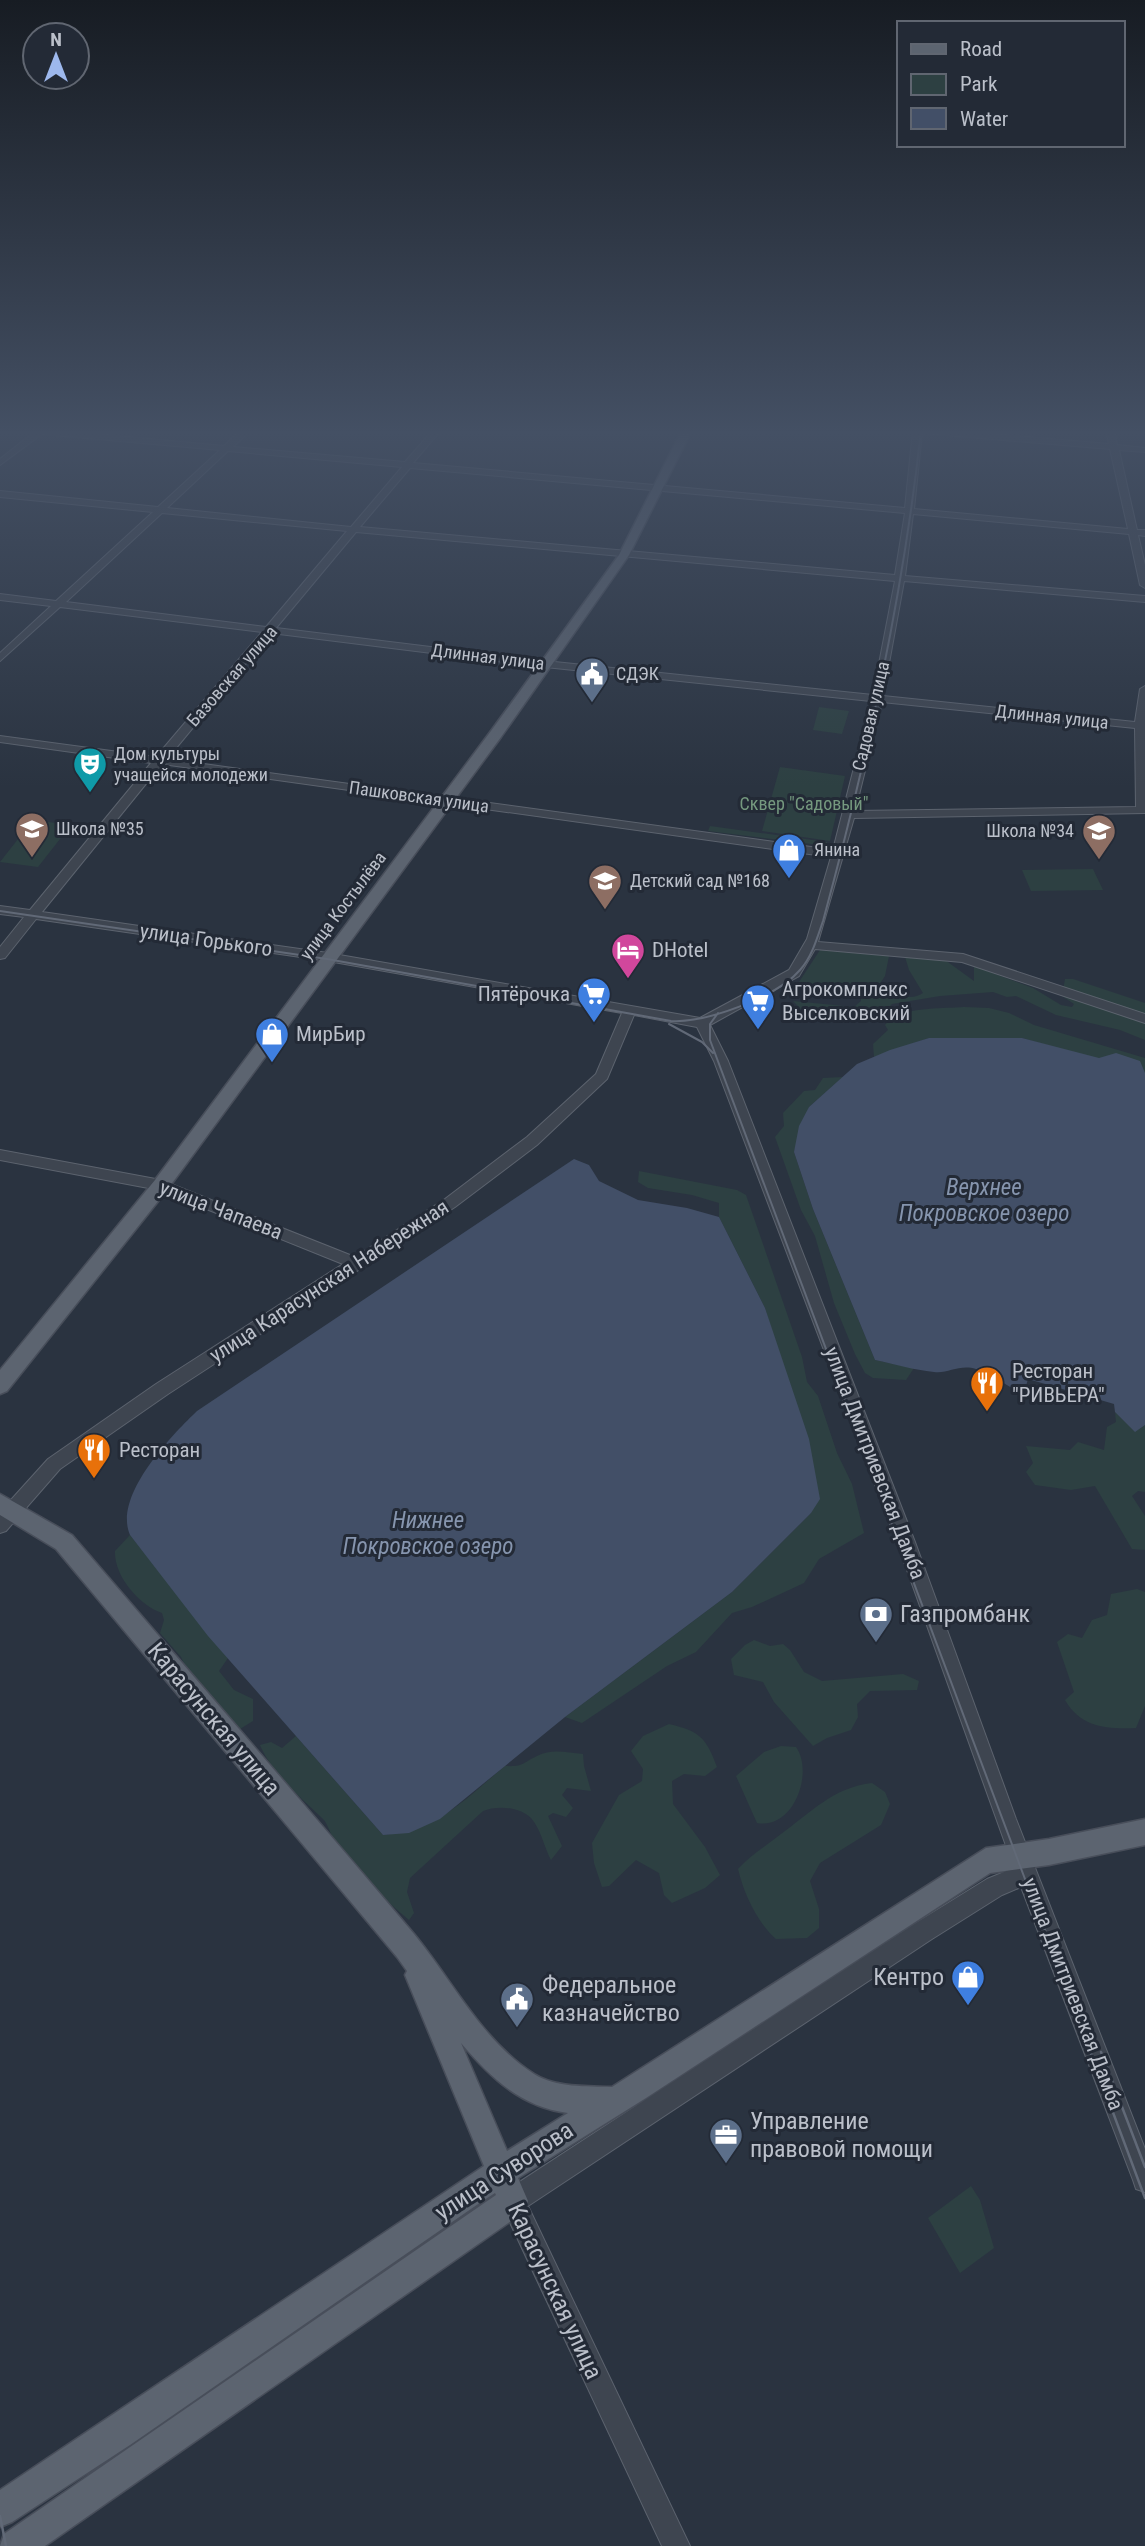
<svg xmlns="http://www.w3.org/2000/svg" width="1145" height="2546" viewBox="0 0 1145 2546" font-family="'Roboto Condensed',sans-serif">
<rect width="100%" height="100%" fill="#2a3340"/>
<path fill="#2d4042" d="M819,707l30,4 -7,23 -29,-4z
M780,767l65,9 -15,65 -68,-10z
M33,820l38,5 -33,42 -38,-5z
M710,826l117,16v4l-119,-15z
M1093,869l10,21 -72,1 -9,-21z
M820,950l69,6 -4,20 -6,9c13,7 30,18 44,8l-14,-23 -4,-13 40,3 29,21v-15l59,22 28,17 11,2 2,-3 -12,-8 3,-17h8l72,24v37l-25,-10 -64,-15 -40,-19 -9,1 -14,-5 -53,4 -48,8 -15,15 -10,3 -61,-8 -13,-13 61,6 7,-6v-14c-8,7 -32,9 -42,6 -8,-2 -13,-7 -22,-8z
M964,1007l25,1 20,5 25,12 111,33v15l-123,-35h-93l-55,19 -1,-13 15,-14 -3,-5c15,-19 56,-16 79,-18z
M843,1077l-34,30 -15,45 19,57 62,151 39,8 -8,12 -33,-2 -8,-5 -10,-19 -21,-51 -19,-67 -14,-26 -26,-73 9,-11 -1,-13 21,-22 11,-1 8,-12z
M639,1171l98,19 9,5 56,162 5,25 11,14 19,57 15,31 12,49 -45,26 -15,24 -52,24 -20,6 -36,39 -29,14 -85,57 -17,-6 167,-125 79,-79 -32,-157 -14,-48 -46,-91v-14l-27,-8 -44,-7 -10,-6z
M1115,1412l20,19 10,-6v67l-7,-1 -6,5 13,20v34l-13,-1 -37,-63 -24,4 -36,-5 -9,-13 7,-9 -7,-17 44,4 8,-8 26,8 3,-23 9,-5z
M130,1535l98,123 -9,13 15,19 19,9v22l-13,8 -7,-8 -46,-51 -6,-13 -21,-24 4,-13 -2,-7c-23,-8 -48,-37 -47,-62z
M1137,1589l8,3v114l-9,22c-29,1 -55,0 -71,-28l9,-8 -17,-50 11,-8 14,4 10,-18 15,-5 4,-21z
M754,1640l16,6 13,-2 7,6 14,22 18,9 81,-7 16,7 -2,9 -47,1 -13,13 1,13 -7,13 -24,8 -14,8 -39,-44 -11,-20 -29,-7 -3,-16 14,-14z
M669,1724c30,7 37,13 48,43l-12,9 -21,-2 -12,7 1,23 32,43 15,28 -15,13 -33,15 -8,-8 -5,-22 -23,-13 -27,26 -7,1 -8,-24 -2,-20 27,-48 23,-14 1,-12 -12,-18 12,-15z
M296,1736l87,99c55,-4 82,-36 122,-69 19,1 17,-3 32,-10 16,-8 30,-3 46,-2l1,12 7,25 -24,-3 -5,7 11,13 -7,9 -13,-4 -5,3 14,30 -11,14c-7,-13 -10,-31 -20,-42 -11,-11 -34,-13 -48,-7l-73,67 -3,14 7,21 -5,7c-26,-21 -52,-48 -72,-74 -6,-8 -8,-22 -15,-28 -22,-21 -50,-44 -62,-73l11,-3 11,6z
M781,1746l15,1c18,25 -2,83 -39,76l-21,-47 28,-24z
M872,1783l13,9 5,12 -9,21 -61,38 -10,18 9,28v19l-12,10 -31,1c-19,-17 -32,-45 -38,-70 13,-14 28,-23 43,-35 29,-21 53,-47 91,-51z
M971,2186l9,14 14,48 -34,25 -32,-55z"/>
<path fill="#424f67" d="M929,1038h93l77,20 17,-5 24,8 5,12v352l-10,7 -20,-20 -1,-8 -86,-25 -4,14c-19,-6 -29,-19 -48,-24 -17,-5 -28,5 -42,3 -20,-2 -40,-8 -59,-12l-62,-151 -19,-57 5,-26 10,-19 48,-43 33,-14z
M574,1159l15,6 10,16 39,19 49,8 32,9 46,91 44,131 11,60 -9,14 -79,79 -167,125 -125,102 -31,14 -26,2 -175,-199 -78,-101c-17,-39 41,-99 67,-124z"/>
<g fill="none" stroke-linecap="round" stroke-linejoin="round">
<g stroke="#5c636e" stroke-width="2">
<path id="minor" d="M22,430h32l170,16 17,-16h9l-17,17 172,15 28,-32h8l-28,33 492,45 8,-78h34l162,14 -3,-14h8l3,15 28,3v4l-26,-2 18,80h8v6l-7,-1 7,30v23l-5,-3 -11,-51 -216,-20 -8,62 240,20v6l-241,-21 -21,115 252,26 5,-33 5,-3v127l-291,5 -36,124 145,12 182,60v9l-183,-61 -147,-13 -16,27 -89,49 18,36 187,481 101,277 129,330v43l-9,-3 -3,-9 -112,-293 -19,8 -70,44 -404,267 162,340h-28l-158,-336 -3,-9 3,-9 412,-269 71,-44 27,-11 -117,-326 -183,-481 -17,-34 -63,-12 -27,64 -70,66 -82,62 -287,187 -108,75 -54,62 -6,2v-21l48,-53 108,-75 187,-120 -184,-74 -159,-30v-10l161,30 194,77 90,-58 82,-62 69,-63 26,-61 -294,-52 -292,-42 -31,39 -5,1v-12l24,-30 -24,-3v-8l30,4 121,-147 -151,-21v-6l156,21 106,-125 -202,-25 -60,54v-8l51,-47 -51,-6v-6l56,7 97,-89 -153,-15v-6l158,16 62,-57 -178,-16 -42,31v-6l33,-26zM922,433l188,16 18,80 -214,-20zM228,451l174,16 -51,60 -184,-19zM410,468l495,45 -10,62 -535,-48zM162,513l185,18 -81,96 -200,-25zM356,532l539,49 -22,114 -328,-34 -269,-33zM271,633l274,34 326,34 -38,149 -666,-91zM882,702l253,26 1,79 -281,4zM162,764l669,93 -24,82 -18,31 -89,48 -372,-65 -286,-41z"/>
</g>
<g stroke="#484e5a" stroke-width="3">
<path id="major" d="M682,430h10l-63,125 -128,182 -334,453 -160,201 -7,3v-24l155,-190 336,-449 128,-176z
M0,1494l72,41c114,133 229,265 342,399 38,46 68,107 120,140 22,14 53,12 78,13l374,-239 63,-9 96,-20v26l-96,20 -59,8 -344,225 -128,80 10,23 -4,11 -479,334h-45l4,-12 492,-339 -1,-2 -14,9 -351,243 -118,77 -12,5v-37l484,-324 -79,-191 2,-4 -10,-14 -341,-408 -56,-34zM461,2043c30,35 60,64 107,70l-61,38z"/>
</g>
<use href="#minor" fill="#3e4550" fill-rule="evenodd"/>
<use href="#major" fill="#5c6470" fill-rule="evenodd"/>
<path stroke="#616977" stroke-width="2" d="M0,911l327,48 344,62c35,2 106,-24 129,-51 12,-13 17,-32 23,-49 44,-162 80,-324 98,-491
M718,1013l-8,11v16l318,847
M669,1024l33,18 11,11"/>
<path stroke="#616977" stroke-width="2.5" d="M1028,1885l117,313
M1101,2052l44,115
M0,2516l6,30"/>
</g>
<linearGradient id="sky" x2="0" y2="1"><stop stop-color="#171c23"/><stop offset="0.55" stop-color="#445064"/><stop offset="1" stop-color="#445064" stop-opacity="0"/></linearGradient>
<rect width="1145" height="787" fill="url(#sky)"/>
<defs>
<g id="civic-pin" transform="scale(1.75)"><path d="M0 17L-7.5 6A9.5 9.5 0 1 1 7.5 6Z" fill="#5c6f8a" stroke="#232a36"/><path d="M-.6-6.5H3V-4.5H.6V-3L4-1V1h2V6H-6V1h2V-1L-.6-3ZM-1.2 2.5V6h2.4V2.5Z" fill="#fff"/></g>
<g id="theatre-pin" transform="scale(1.75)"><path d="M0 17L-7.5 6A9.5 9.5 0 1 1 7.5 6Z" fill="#0f9aa8" stroke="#232a36"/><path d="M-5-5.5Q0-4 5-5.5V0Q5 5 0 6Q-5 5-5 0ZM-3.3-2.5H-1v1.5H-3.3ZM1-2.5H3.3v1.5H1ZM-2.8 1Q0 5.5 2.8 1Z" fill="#fff"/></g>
<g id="school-pin" transform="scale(1.75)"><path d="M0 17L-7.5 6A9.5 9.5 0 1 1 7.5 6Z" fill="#8d6e63" stroke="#232a36"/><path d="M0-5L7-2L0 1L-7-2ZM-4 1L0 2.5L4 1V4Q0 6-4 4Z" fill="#fff"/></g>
<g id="shop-pin" transform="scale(1.75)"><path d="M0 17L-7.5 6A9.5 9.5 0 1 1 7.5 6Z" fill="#3f7fe0" stroke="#232a36"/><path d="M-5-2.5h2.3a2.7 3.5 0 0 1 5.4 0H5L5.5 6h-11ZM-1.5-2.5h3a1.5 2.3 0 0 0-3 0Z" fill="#fff"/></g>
<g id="hotel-pin" transform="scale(1.75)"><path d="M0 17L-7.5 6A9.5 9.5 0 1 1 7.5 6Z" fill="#d1479c" stroke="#232a36"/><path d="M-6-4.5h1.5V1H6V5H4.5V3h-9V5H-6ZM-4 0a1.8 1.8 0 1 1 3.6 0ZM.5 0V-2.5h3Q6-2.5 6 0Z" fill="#fff"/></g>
<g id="supermarket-pin" transform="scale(1.75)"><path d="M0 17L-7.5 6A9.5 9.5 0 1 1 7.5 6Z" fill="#3f7fe0" stroke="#232a36"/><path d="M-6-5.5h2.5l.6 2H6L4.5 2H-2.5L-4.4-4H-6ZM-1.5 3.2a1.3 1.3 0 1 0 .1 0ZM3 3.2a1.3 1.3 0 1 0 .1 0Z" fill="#fff"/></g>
<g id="restaurant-pin" transform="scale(1.75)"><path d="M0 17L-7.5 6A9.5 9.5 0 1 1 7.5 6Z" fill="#e8710a" stroke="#232a36"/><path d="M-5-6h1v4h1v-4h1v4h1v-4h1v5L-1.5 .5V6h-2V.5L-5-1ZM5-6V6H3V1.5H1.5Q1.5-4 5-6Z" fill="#fff"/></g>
<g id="bank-pin" transform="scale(1.75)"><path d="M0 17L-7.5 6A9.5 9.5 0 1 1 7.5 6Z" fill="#5c6f8a" stroke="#232a36"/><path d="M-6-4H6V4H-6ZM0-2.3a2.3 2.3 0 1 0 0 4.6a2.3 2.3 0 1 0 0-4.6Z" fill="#fff"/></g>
<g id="office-pin" transform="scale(1.75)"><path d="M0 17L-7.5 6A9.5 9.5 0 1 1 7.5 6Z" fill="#5c6f8a" stroke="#232a36"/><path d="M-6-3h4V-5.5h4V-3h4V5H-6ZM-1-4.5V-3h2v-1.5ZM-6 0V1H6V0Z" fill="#fff"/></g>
</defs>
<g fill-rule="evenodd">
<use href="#civic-pin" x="592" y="674"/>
<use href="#theatre-pin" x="90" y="764"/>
<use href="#school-pin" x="32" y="829"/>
<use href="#school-pin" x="1099" y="831"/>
<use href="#shop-pin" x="789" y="850"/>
<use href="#school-pin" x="605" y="881"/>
<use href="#hotel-pin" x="628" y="950"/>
<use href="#supermarket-pin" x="594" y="994"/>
<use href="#supermarket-pin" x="758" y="1001"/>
<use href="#shop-pin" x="272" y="1034"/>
<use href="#restaurant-pin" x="987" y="1383"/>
<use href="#restaurant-pin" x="94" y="1450"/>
<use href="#bank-pin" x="876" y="1614"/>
<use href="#shop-pin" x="968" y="1977"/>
<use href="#civic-pin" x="517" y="1999"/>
<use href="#office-pin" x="726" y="2135"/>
</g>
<g text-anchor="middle" stroke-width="6" stroke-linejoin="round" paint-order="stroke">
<g font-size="18" fill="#bbc0ca" stroke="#232a36">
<text transform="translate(488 657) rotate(7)" y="6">Длинная улица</text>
<text transform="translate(232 676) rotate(-49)" y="6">Базовская улица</text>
<text transform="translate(871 716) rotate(-77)" y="6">Садовая улица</text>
<text transform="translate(1052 717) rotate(6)" y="6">Длинная улица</text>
<text transform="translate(419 797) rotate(8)" y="6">Пашковская улица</text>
<text transform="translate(343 906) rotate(-53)" y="6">улица Костылёва</text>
</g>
<g font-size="18" fill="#bbc0ca" stroke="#232a36" text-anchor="start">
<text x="616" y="680">СДЭК</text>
<text x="114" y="760">Дом культуры<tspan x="114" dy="21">учащейся молодежи</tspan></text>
<text x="56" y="835">Школа №35</text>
<text x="1074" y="837" text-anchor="end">Школа №34</text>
<text x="814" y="856">Янина</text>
<text x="630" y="887">Детский сад №168</text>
</g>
<g font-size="18" fill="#75997f" stroke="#232a36">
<text x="804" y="810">Сквер "Садовый"</text>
</g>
<g font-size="21" fill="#bbc0ca" stroke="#232a36">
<text transform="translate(206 940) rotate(8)" y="7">улица Горького</text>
<text transform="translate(221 1210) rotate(21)" y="7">улица Чапаева</text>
<text transform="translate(329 1281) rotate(-33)" y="7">улица Карасунская Набережная</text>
<text transform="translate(875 1463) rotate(69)" y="7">улица Дмитриевская Дамба</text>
<text transform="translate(1073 1994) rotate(69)" y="7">улица Дмитриевская Дамба</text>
</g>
<g font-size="21" fill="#bbc0ca" stroke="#232a36" text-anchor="start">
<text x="652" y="957">DHotel</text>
<text x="782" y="996">Агрокомплекс<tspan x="782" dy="24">Выселковский</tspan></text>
<text x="570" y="1001" text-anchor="end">Пятёрочка</text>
<text x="296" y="1041">МирБир</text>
<text x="1012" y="1378">Ресторан<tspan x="1012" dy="24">"РИВЬЕРА"</tspan></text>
<text x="119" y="1457">Ресторан</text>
</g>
<g font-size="23" font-style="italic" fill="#8695ae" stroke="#232a36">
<text x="984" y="1195">Верхнее<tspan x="984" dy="26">Покровское озеро</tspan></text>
<text x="428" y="1528">Нижнее<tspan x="428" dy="26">Покровское озеро</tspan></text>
</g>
<g font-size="24" fill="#bbc0ca" stroke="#232a36" text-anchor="start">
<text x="900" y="1622">Газпромбанк</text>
<text x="944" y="1985" text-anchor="end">Кентро</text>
<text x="542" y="1993">Федеральное<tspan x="542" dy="28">казначейство</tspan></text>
<text x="750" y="2129">Управление<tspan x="750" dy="28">правовой помощи</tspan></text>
</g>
<g font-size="24" fill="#bbc0ca" stroke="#232a36">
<text transform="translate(214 1719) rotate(50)" y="8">Карасунская улица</text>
<text transform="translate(504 2171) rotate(-33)" y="8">улица Суворова</text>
<text transform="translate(555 2291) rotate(65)" y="8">Карасунская улица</text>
</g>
</g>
<rect x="897" y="21" width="228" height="126" fill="#232a36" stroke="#606671" stroke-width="2"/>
<rect x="911" y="44" width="35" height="10" fill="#5c6470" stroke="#606671" stroke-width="2"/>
<text x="960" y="56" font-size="21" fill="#bbc0ca">Road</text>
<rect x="911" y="74" width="35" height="21" fill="#2d4042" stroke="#606671" stroke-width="2"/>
<text x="960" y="91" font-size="21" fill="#bbc0ca">Park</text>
<rect x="911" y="108" width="35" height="21" fill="#424f67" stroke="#606671" stroke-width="2"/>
<text x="960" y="126" font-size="21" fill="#bbc0ca">Water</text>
<g transform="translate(56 56)"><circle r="33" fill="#232a36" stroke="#606671" stroke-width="2"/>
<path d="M0-5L12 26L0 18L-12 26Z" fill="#9db8ed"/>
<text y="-10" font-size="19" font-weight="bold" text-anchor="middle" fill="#bbc0ca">N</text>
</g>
</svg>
